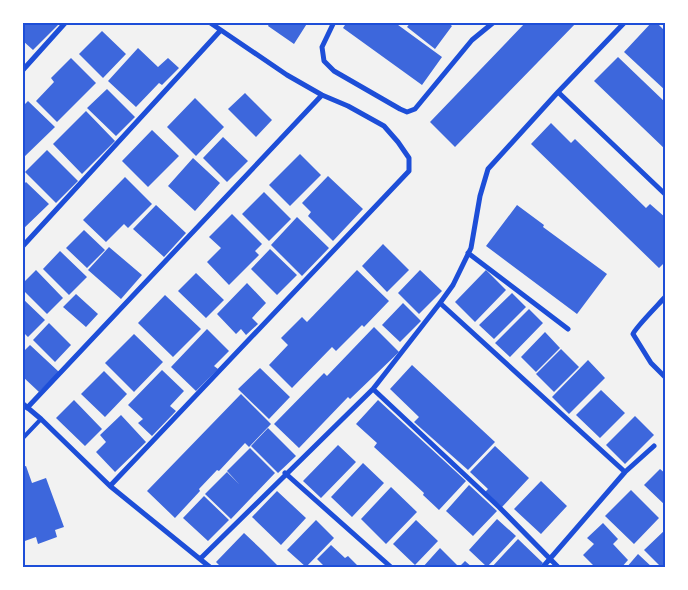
<svg xmlns="http://www.w3.org/2000/svg" width="688" height="590" viewBox="0 0 688 590" font-family="'Noto Sans',sans-serif">
<rect width="100%" height="100%" fill="#f2f2f2"/>
<path fill="#3d67dc" d="M22,22h39l-28,28 -11,-10z
M270,22h38l-14,22 -26,-18z
M347,22h47l48,35 -20,28 -79,-57z
M411,22h36l5,4 -17,23 -28,-22z
M526,22h51l-122,125 -25,-25z
M652,22h4l10,10v59l-42,-39z
M102,31l24,23 -23,24 -24,-24z
M138,48l20,19 10,-9 11,10 -17,17 -3,-2 -23,24 -28,-26z
M618,57l48,46v47l-72,-69z
M71,58l25,25 -39,39 -21,-21 18,-19 -3,-4z
M107,89l28,28 -19,19 -29,-28z
M245,93l27,27 -16,17 -28,-28z
M195,98l29,29 -28,29 -29,-29z
M28,101l27,26 -33,32v-52z
M86,111l29,30 -33,33 -29,-30z
M551,123l20,20 4,-4 71,69 4,-4 16,14v43l-7,7 -128,-124z
M152,130l27,26 -31,31 -26,-26z
M223,137l25,24 -21,21 -24,-24z
M47,150l31,31 -22,22 -31,-31z
M300,154l21,21 -31,31 -21,-21z
M193,158l27,25 -25,28 -27,-25z
M328,176l35,33 -30,32 -25,-25 3,-4 -9,-9z
M125,177l27,27 -24,24 -4,-4 -18,18 -23,-22z
M26,182l23,22 -27,26v-44z
M264,192l27,27 -22,22 -27,-27z
M156,205l30,28 -22,24 -31,-28z
M517,205l27,20 -1,2 64,47 -30,40 -91,-68z
M232,214l30,30 -7,7 4,4 -30,30 -22,-23 14,-14 -12,-11z
M297,217l32,31 -27,28 -31,-31z
M84,230l21,20 -18,18 -21,-20z
M383,244l26,26 -22,22 -25,-26z
M109,247l33,28 -21,24 -33,-29z
M270,249l27,26 -20,20 -26,-26z
M60,251l27,26 -18,18 -26,-26z
M36,270l27,28 -16,16 -25,-25v-5z
M357,270l32,31 -25,26 -2,-2 -26,26 -4,-4 -40,41 -23,-23 19,-20 -7,-7 21,-21 5,5z
M420,270l22,21 -23,23 -21,-21z
M486,270l20,20 -31,32 -20,-20z
M196,273l28,27 -18,18 -28,-27z
M247,283l19,20 -14,15 6,6 -12,11 -5,-6 -5,5 -19,-20z
M512,293l14,14 -32,32 -15,-14z
M76,294l22,20 -12,13 -23,-20z
M165,295l36,34 -28,28 -35,-34z
M22,298l23,22 -17,17 -6,-6z
M403,303l18,18 -21,21 -18,-17z
M529,309l14,14 -33,34 -15,-14z
M49,323l22,22 -16,17 -22,-22z
M374,327l25,25 -49,47 -2,-2 -49,51 -25,-24 50,-51 3,3z
M207,329l22,22 -15,15 4,3 -22,22 -25,-24z
M545,332l15,16 -24,24 -15,-15z
M134,334l29,28 -29,30 -29,-29z
M30,345l29,27 -20,20 -17,-16v-23z
M561,349l18,18 -25,25 -18,-18z
M588,360l17,18 -36,36 -17,-17z
M412,365l83,77 -27,28 -54,-48 5,-5 -29,-28z
M260,368l30,29 -21,22 -31,-30z
M162,370l22,21 -14,15 6,5 -24,25 -14,-13 5,-4 -15,-14z
M104,371l23,23 -22,23 -24,-23z
M601,390l24,23 -25,25 -24,-23z
M241,394l30,30 -22,23 -4,-4 -26,28 -2,-1 -18,19 1,2 -25,27 -28,-27z
M74,400l28,29 -17,17 -29,-28z
M378,400l88,81 -27,29 -16,-15 1,-2 -50,-46 3,-4 -21,-19z
M121,415l25,27 -31,30 -19,-20 10,-10 -6,-7z
M635,416l19,19 -29,29 -19,-19z
M268,428l28,28 -18,17 -27,-27z
M338,445l18,17 -35,36 -18,-17z
M495,446l34,32 -27,29 -17,-15 3,-3 -18,-17z
M250,448l25,25 -44,46 -26,-25 22,-22 12,12 -12,-13z
M363,463l21,20 -32,34 -21,-20z
M26,466l6,17 14,-5 18,49 -9,3 2,7 -19,7 -2,-7 -14,5v-75z
M660,469l6,5v32l-22,-21z
M541,481l26,25 -26,28 -27,-25z
M469,485l28,26 -24,25 -27,-25z
M391,487l26,25 -31,32 -25,-25z
M631,490l28,28 -25,26 -29,-28z
M277,491l29,27 -25,27 -29,-28z
M204,496l25,24 -21,21 -25,-23z
M497,519l19,17 -29,31 -18,-17z
M316,520l18,18 -28,29 -19,-17z
M416,520l22,21 -23,24 -22,-21z
M603,523l15,16 -5,5 15,16 -7,8h-25l-13,-13 11,-11 -7,-6z
M666,529v39h-4l-18,-18z
M244,533l18,17 18,18h-58l-6,-6z
M518,539l25,24 -4,5h-48z
M331,545l14,13 3,-2 12,12h-34l-9,-9z
M440,548l19,19 6,-6 8,7h-51z
M638,554l15,14h-27z"/>
<g fill="none" stroke-linecap="round" stroke-linejoin="round">
<path stroke="#1d4ed8" stroke-width="4" d="M22,439l19,-20"/>
<path stroke="#1d4ed8" stroke-width="5" d="M334,22l-12,25 2,14 10,10 66,38 7,3 8,-3 57,-69 22,-18
M22,71l44,-49
M558,92l108,103
M22,247l198,-216
M468,253l100,76
M666,296c-7,8 -31,32 -33,38l18,29 15,15
M440,303l185,169
M22,403l19,16 69,67 101,82
M27,408l295,-313
M285,473l107,95
M110,486l299,-315v-13l-11,-16 -14,-16 -36,-20 -26,-11 -35,-20 -78,-53
M201,558l172,-169
M542,568l83,-96 29,-26
M559,568l-60,-61 -126,-118 67,-86 13,-18 18,-37 9,-52 8,-27 70,-77 67,-70"/>
</g>
<rect width="688" height="590" fill="none" stroke="#ffffff" stroke-width="48"/>
<rect x="24" y="24" width="640" height="542" fill="none" stroke="#1d4ed8" stroke-width="2"/>
</svg>
